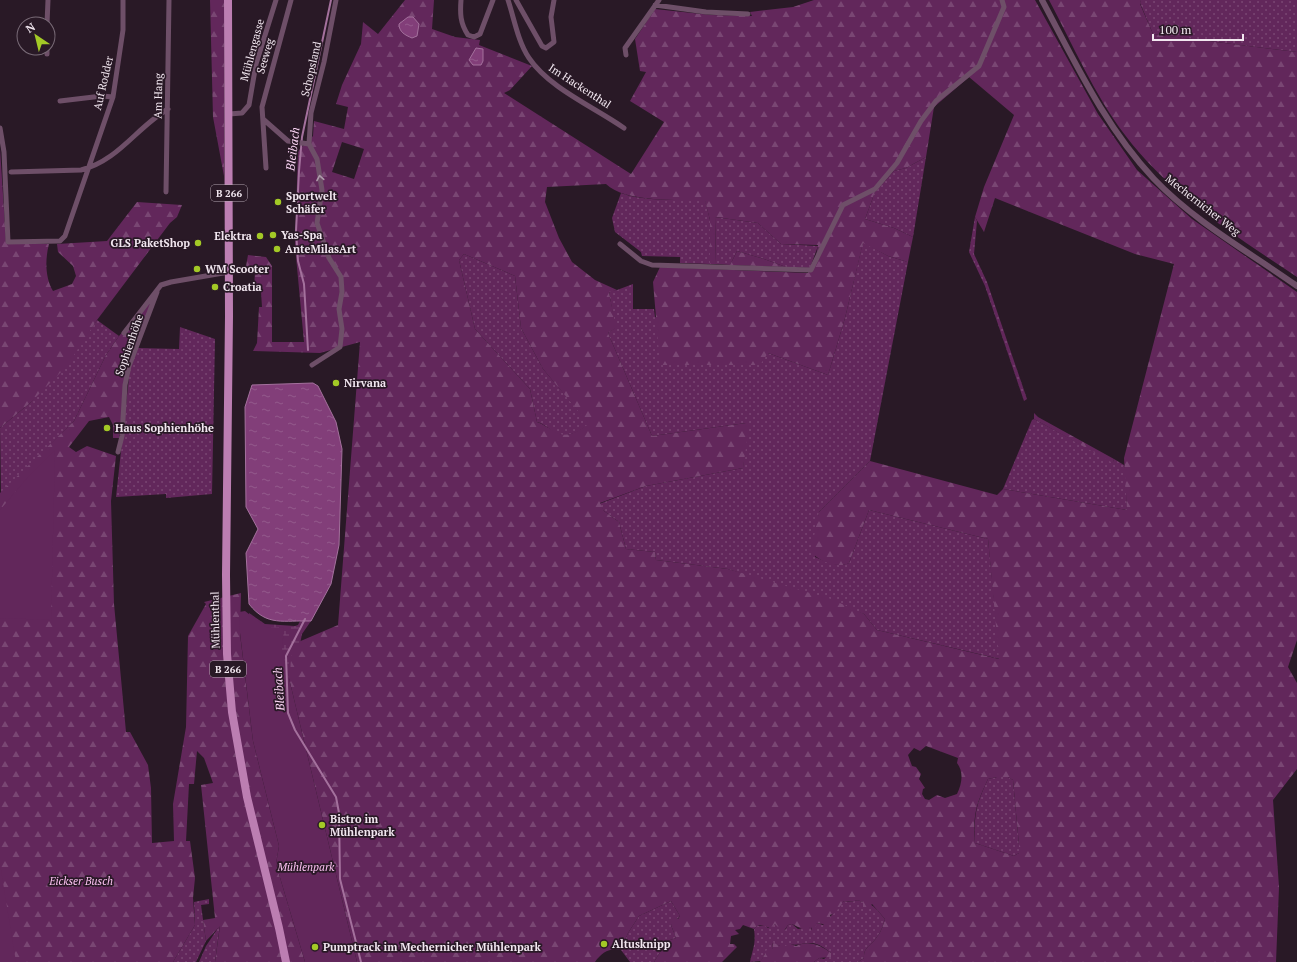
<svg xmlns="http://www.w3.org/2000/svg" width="1297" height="962" viewBox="0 0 1297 962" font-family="'PT Serif',serif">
<defs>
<pattern id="grass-dots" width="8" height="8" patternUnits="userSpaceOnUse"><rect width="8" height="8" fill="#62275b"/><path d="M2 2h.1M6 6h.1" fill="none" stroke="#794673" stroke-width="1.8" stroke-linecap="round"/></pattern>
<pattern id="forest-firs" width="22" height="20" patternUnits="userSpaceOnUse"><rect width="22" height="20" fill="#62275b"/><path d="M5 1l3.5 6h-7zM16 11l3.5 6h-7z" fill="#794673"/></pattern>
<pattern id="wetland-marsh" width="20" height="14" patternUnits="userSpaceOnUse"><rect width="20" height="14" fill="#62275b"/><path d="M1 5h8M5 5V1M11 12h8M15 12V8" fill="none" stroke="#794673"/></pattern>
<pattern id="water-ripples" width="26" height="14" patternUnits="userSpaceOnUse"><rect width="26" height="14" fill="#823e79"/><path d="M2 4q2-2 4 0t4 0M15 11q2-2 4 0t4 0" fill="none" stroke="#945a8c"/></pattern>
</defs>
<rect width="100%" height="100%" fill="#291926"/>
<path fill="url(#grass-dots)" d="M1141,0h156v52l-144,-18 -13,-31z
M926,157l-13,80 -19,-9 -29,-9 10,-27 19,-21 12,-3z
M621,193c23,9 59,6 84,7l5,20v44l-30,-1v-6l-38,-1 -1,-4 -26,-20 -3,-14z
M715,217l43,6 23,21 37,2 -8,22 -24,-1 -22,-8 -27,-8 -7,14 -14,-1z
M975,217l2,4 -3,33 13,28 40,117 -3,2 -39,-115 -16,-34z
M863,242l25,14 20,6 -38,199 -51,51 -4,45c10,4 23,11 34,6l20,-53 119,29 12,120 -123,-29 -13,-16 -136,-45 -72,-9 -1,-8 -29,-3 -7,-27 -15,-11 -5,-7 47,-18 97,-18 3,-45 -94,13 -44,-103 7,-5 -6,-37 8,-1 16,-6v25h21l1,8 113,36 60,22 17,-57z
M464,254l51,22 6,52 22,41 47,55c-11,7 -23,16 -36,8 -6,-4 -10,-8 -17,-10l-7,-33 -55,-60 -16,-69z
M97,320l22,16 -13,19 -32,66 -73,73 -1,-66 30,-25 52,-62z
M180,327l35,12 -3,155 -46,4v-4l-50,3 14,-129 8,-20 41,1z
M1034,419l79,43 1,-3 10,6 2,6 1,39 -124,-21 29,-69z
M997,777h11l5,3 6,65v8l-5,3 -39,-13c-1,-29 1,-38 13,-64z
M209,899v5l-8,1 5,36 -10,21h-23l22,-37 -1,-23z
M671,901l9,15 -9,9 5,13 -9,3 -13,21h-24l-9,-12 7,-17 11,-17z
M844,901c7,2 9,-1 16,0 12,1 17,9 25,18 -2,7 -4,13 -8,18 -5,8 -14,10 -13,21l-6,4h-44l5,-4 5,1 7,-6c-5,-4 -13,-10 -20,-10 -8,0 -14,3 -22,1l-2,2h-7l-8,-3 1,5 -8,6 -4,7 -11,1c3,-14 6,-18 4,-33l3,-3 8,-1 3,3 7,-4 10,6 3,-5 4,-1 6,5 13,-2v3l6,-7 6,2z
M220,925l-5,37h-16l7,-16z"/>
<path fill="url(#forest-firs)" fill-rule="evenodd" d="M210,0h14v176l-11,-59z
M405,0h29l-2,29 23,8 25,3 -1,5 53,21 -22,24 -6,3 127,81 33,-52 -34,-21 16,-29 -6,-1 -5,-32 20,-30 56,6 41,1 -2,-4 43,-5 21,-7h221l63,114 39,56 55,49 105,73v348l-9,27 9,16v86l-24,31 6,87 -3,75h-418l6,-4c-1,-11 8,-13 13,-21 4,-5 6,-11 8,-18l-13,-15 -5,6 -4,-3v-5c-6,-3 -12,1 -19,-1l-9,12 -5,2 1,4 -3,6 -11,-2 -2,6 -3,1 -1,-3 -7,3 -12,-6 -4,1 -5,7 -8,-8 -4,4c-8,-1 -10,-7 -17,1l-11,-4 -3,4 -5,1 4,4 -8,2 -1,8h4l3,3 -15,15h-68l13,-21 9,-3 -5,-13 3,-7 4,1 2,-3 -9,-15 -32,15 -11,17 -7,17c-11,-3 -20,3 -26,12h-238l-75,-313 56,-24 22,-283 -40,11 -67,-2 4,-8 2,-36h3l-1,-15 -7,-1 1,-20 -9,-5 2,-11 18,2 6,9v76h32l-9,-96 3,-95 15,-15 1,-15 30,8 4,-22 -12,-3 6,-19 19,-41 2,-22 15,12zM969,77l45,38 -30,72 -9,30 9,15 11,-34 140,56 39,10 -50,194 3,52 -124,-21 -6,6 -127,-34 -51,51 -8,39c6,10 27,18 38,12l20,-53 119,29 11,120 -122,-29 -13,-16 -33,-15 -103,-30 -72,-9 -1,-8 -29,-3 -7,-27 -15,-11 -4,-8 46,-17 97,-18 6,-41 -3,-4 -94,13 -44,-103 8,-5 -7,-36 8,-2 -22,-10 -23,-18 -13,-24 -14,-36 2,-15 59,-3c19,19 74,15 99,17l5,19v44h6l-1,-47 43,6 23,21 37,1 -2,11 -8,17 -148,-6 -7,15 7,83h100l8,-12 60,22 17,-57 18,-75 25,13 20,6 5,-25 -19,-9 -29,-9 10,-27 19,-21 12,-3 20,-11 8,-50zM342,142l22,7 -10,30 -22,-7zM464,254l51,22 6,52 22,41 46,55c-11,7 -23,16 -35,7 -6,-3 -11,-7 -17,-9l-7,-33 -55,-60 -16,-69zM926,746l32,12 -1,5c7,9 5,21 0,31l-12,4 -8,-3 -8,5 -4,-1 -3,-5 1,-5 2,-1 -6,-9 2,-5 -5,-7 -4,-1 -4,-11 6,-7 6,3zM997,777h11l5,3 6,65v8l-5,3 -39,-13c-2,-29 1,-38 13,-64z
M1049,0h92l-1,4 13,30 144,18v225c-61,-41 -127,-82 -172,-142 -31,-41 -52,-90 -76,-135z
M0,148l6,94 43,2c-4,15 -4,34 4,47l19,-7 4,-8 -3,-10 -15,-14 -1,-8 50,-3 30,-39 45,3 -5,12 -7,6 -73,97 -31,47 -36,36 -30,25z
M737,251l27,8 22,8 -56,-2z
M150,301l2,2 -21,54 -12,81h-6v-13l-4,-8 -20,4 -20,26 7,5 11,-6 29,10 -5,45 3,103 12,128h4l18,33 3,23 1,55 22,-2 -1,-37 13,-77 2,-91 18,-32 -2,-2 37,-9 -1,41 13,107 26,105 -3,18 29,98h-90l5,-36 -14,15 -3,-21 12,-2 -14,-133 12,-2 -9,-25 -7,-7 -3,33h-5l-3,57h4l5,37 -2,20 2,27 -22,37h-173v-469l74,-72 32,-66 13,-19z
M1034,413l4,4 76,42 -1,4 -79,-44z
M772,942l8,4h6l2,-3 8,3c13,-6 24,-1 35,7v4l-12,1 -5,4h-54l5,-8v-3l8,-3z"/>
<path fill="url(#wetland-marsh)" d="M249,613l16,11 30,2 3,-1 2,-4h11l-9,13 -2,10 -9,12 -1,22 -3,2 -22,-52 -16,-12z"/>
<path fill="#62275b" d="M55,450l-4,170 -51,-2v-108l28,-33z
M245,611l21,16 18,1 -2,21 75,313h-52l-29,-98 3,-18 -26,-105 -13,-108 -1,-21z
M0,864l16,98h-16z"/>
<path fill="url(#water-ripples)" stroke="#a4719d" d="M408,17h5l6,7 -2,12 -5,2c-7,-3 -13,-6 -13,-14z
M476,48l7,1v12l-2,4h-8l-4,-5z
M313,383l5,3 18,36 6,27 -3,96 -8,39 -20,37c-27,-1 -44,6 -62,-17l-3,-51 12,-24 -12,-22 -1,-100 7,-22z"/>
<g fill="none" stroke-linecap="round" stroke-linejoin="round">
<path stroke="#a4719d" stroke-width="2" d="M308,350l-4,-66 -6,-23 -2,-30 3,-60 3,-34 29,-137
M305,619l-19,37 2,57 7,17 41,67 3,16 1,66 21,83"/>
<path stroke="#6e4f68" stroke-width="5" d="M461,0c-1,13 -1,23 7,35l6,2 6,-3 13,-34
M508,0c6,18 10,42 21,58 20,30 65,49 95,70
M516,0l26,46 4,2 8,-6 -3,-25 3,-17
M655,5l51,7 42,2
M47,24l1,-24
M47,54v-6
M626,55l-1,-7 34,-48
M60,101l42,-5 11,1
M229,114l13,-1 7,-8 7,-41 20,-64
M263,119l25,22 21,3
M0,128l4,24 4,90 52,-1 5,-5 48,-139 10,-67v-30
M309,144l8,15 5,31 -5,33 12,35 12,19 1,15 -3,17 3,20 -2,18 -28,18
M309,144l2,-31 13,-51 12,-62
M266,168l-4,-61 29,-107
M11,172l70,-2c37,-9 56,-43 87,-61
M166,192l3,-192
M620,244l21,17 11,4 159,5 32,-65 32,-16 22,-26 24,-42 15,-20 43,-35 25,-59 -2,-7
M124,333l37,-48 10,-3 58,-10
M118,452l4,-16 3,-51 4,-19 28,-74"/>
<path stroke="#6e4f68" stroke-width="6" d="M1042,0c33,62 63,127 112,179 41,43 95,73 143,107"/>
<path stroke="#bc7eb2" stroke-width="8" d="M228,0l1,316 -3,259 1,79 5,58 15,85 32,131 7,34"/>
</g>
<defs><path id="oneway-chevron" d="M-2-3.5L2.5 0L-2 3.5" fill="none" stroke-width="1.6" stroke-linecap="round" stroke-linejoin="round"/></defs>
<use stroke="#b09bac" href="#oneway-chevron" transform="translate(320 178) rotate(-100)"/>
<g fill="#a3c926" stroke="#291926" stroke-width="1.5">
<circle cx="278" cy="202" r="4"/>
<circle cx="273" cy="235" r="4"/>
<circle cx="260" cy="236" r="4"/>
<circle cx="198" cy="243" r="4"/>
<circle cx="277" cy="249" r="4"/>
<circle cx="197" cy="269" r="4"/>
<circle cx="215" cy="287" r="4"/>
<circle cx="336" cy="383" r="4"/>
<circle cx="107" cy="428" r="4"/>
<circle cx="322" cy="825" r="4"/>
<circle cx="604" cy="944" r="4"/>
<circle cx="315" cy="947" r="4"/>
</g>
<g text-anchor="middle" stroke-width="3.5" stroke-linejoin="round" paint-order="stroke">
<g fill="#291926" stroke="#b6a9b3" stroke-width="1">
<rect x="211" y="185" width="36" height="16" rx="3"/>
<rect x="210" y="661" width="36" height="16" rx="3"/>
</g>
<g font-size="10" font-weight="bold" fill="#f2e7f0">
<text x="229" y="197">B 266</text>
<text x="228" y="673">B 266</text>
</g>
<g font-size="11" fill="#f2e7f0" stroke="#291926">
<text transform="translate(252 50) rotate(-75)" y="4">Mühlengasse</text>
<text transform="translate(265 56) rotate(-74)" y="4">Seeweg</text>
<text transform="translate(311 69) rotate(-77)" y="4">Schopsland</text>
<text transform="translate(103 83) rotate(-77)" y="4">Auf Rodder</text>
<text transform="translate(580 86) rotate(33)" y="4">Im Hackenthal</text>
<text transform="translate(158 96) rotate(-89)" y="4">Am Hang</text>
<text transform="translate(1203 205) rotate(38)" y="4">Mechernicher Weg</text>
<text transform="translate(129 345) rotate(-71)" y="4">Sophienhöhe</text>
<text transform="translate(215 620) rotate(-91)" y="4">Mühlenthal</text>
</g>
<g font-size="11" font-weight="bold" fill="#f2e7f0" stroke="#291926" text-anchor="start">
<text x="286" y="200">Sportwelt<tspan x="286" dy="13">Schäfer</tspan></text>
<text x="281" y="239">Yas-Spa</text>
<text x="252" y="240" text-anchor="end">Elektra</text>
<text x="190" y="247" text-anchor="end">GLS PaketShop</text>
<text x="285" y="253">AnteMilasArt</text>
<text x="205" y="273">WM Scooter</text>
<text x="223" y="291">Croatia</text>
<text x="344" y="387">Nirvana</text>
<text x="115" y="432">Haus Sophienhöhe</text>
<text x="330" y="823">Bistro im<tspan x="330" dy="13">Mühlenpark</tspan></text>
<text x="612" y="948">Altusknipp</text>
<text x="323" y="951">Pumptrack im Mechernicher Mühlenpark</text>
</g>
<g font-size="11" font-style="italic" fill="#fdc2f3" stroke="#291926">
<text x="306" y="871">Mühlenpark</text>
<text x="81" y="885">Eickser Busch</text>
</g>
<g font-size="12" font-style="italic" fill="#fdd6f6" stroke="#291926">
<text transform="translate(293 149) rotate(-83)" y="4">Bleibach</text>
<text transform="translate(279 689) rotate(-94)" y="4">Bleibach</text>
</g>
</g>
<g transform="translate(36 36) rotate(325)"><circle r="19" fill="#291926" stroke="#796b77"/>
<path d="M0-3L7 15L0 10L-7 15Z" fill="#a3c926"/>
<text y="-6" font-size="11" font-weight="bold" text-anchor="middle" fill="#f2e7f0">N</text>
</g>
<path d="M1153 34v6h90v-6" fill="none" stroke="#f2e7f0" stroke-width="2"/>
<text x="1159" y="34" font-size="12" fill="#f2e7f0" stroke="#291926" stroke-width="3" paint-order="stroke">100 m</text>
</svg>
